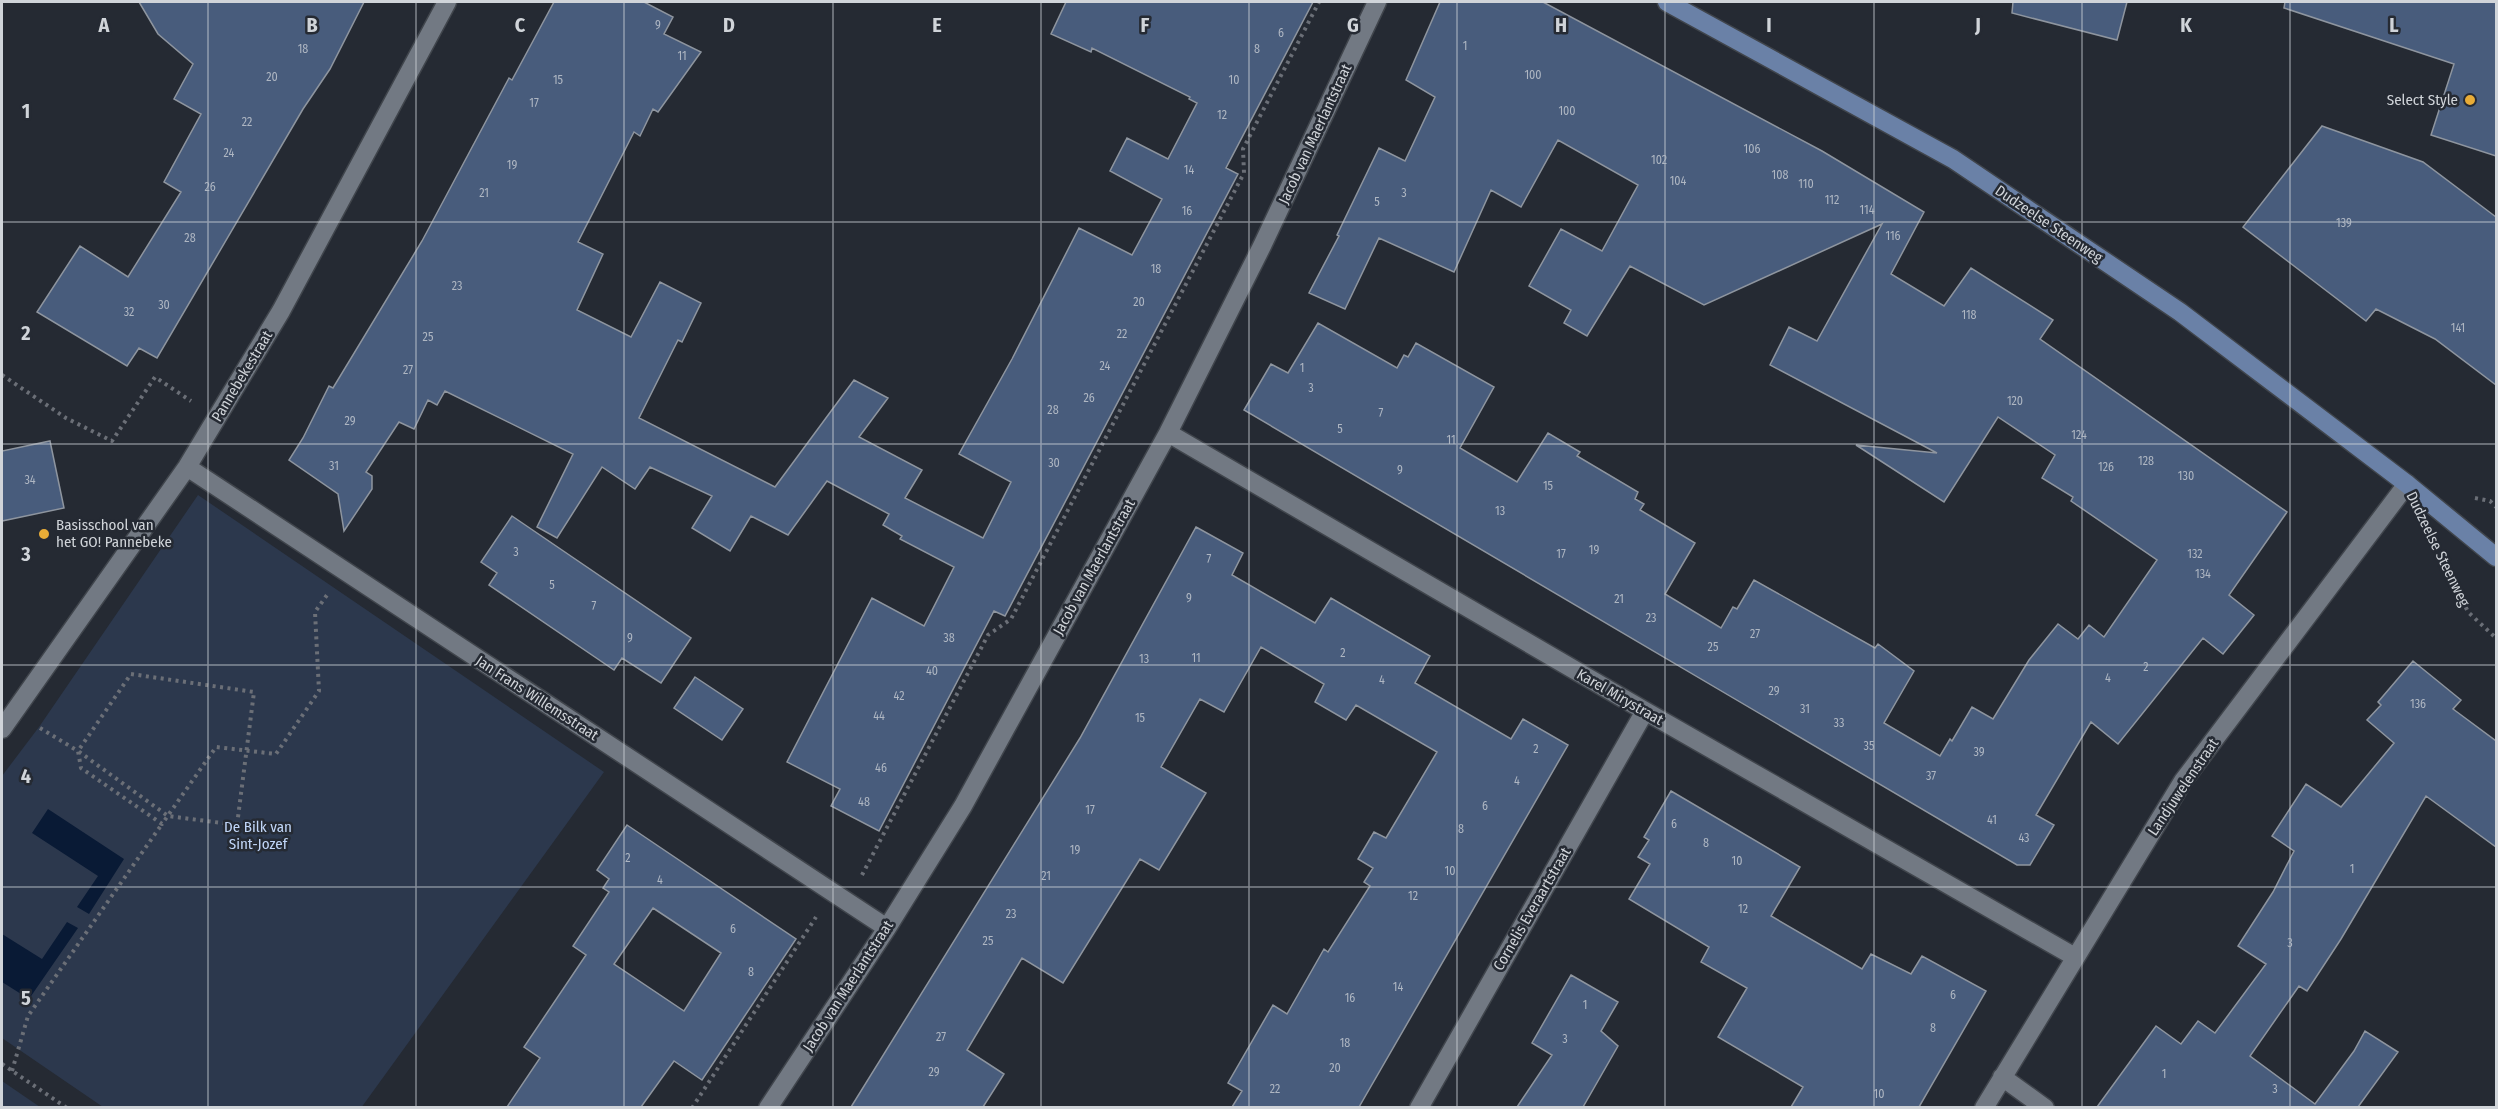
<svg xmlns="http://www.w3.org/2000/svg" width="2498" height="1109" viewBox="0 0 2498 1109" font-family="'Fira Sans Condensed',sans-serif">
<rect width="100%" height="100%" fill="#252a33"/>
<path fill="#2c384d" d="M198,495l406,277 -243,336 -258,-1 -101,-69v-262l37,-49z
M2,1081l38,26h-38z"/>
<path fill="#091a35" d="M48,809l76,50 -35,55 -12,-7 21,-31 -66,-43z
M67,922l11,6 -49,71 -27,-17v-48l40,25z"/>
<path fill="#485c7c" stroke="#8e959f" stroke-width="1.5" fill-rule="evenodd" d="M139,2h225l-34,67 -27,40 -146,249 -18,-10 -12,18 -90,-54 43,-66 48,31 53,-85 -17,-10 37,-68 -27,-15 19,-35 -35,-30z
M554,2h90l29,15 -9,17 37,18 -43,60 -5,-3 -13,27 -6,-4 -56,110 25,12 -26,56 54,27 29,-55 41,21 -19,39 -4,-2 -39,78 136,69 79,-107 34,18 -29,39 63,33 -17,28 78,40 28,-56 -52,-28 53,-95 67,-131 53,27 30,-56 -52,-28 17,-33 41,21 29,-56 -8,-4 1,-2 -98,-49 -1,4 -40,-18 15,-32h247l-87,166 12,6 -233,442 -11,-5 -115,220 -48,-25 9,-17 -53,-27 85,-164 52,28 30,-59 -54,-28 2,-3 -19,-11 6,-11 -62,-33 -39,54 -37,-19 -21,35 -38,-23 20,-32 -62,-29 -15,22 -33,-22 -45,71 -20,-11 36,-73 -128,-63 -8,14 -9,-5 -14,29 -15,-7 -33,50 6,4v13l-28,42 -6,-37 -49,-34 14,-22 26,-52 4,2 89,-147 87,-163 3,2z
M1440,2h103l279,149 102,61 -33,62 53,32 27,-38 82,52 -13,19 247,173 -58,83 25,20 -31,39 -20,-16 -85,106 -27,-22 -55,93 18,10 -24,40h-13l-773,-455 27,-46 17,9 30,-50 79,45 7,-13 4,2 8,-14 78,44 -34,61 57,34 31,-49 32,19 -3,4 61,36 -3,7 9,5 -4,6 55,33 -30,51 56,34 12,-21 4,2 17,-29 121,68 3,-4 36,27 -30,52 56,33 10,-17 2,2 20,-34 21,12 36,-59 29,-36 20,15 11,-14 15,12 53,-77 -86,-59 2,-4 -31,-19 13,-23 -57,-38 -54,85 -88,-57 81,8 -167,-88 19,-38 28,14 65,-117 -178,81 -74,-39 -43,70 -23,-13 7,-13 -42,-24 32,-57 41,22 36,-66 -80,-45 -37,67 -30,-17 -37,82 -75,-34 -34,71 -36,-16 30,-57 -2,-1 42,-87 26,13 30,-64 -29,-17z
M2013,2h114l-10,38 -105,-27z
M2285,2h211v154l-65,-21 23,-71 -170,-56z
M2322,126l101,36 73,55v168l-61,-46 -59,-30 -10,12 -123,-94z
M50,441l14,67 -62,13v-70z
M512,516l179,122 -30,45 -39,-25 -8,12 -125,-85 8,-12 -16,-11z
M1196,527l47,26 -11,22 83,48 16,-25 99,58 -15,27 96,56 12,-20 45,26 -209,362h-127l10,-16 -14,-8 45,-78 14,9 37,-65 4,3 42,-66 -6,-4 9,-14 -15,-9 16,-27 12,6 51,-86 -81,-47 -10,15 -31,-18 9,-18 -63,-37 -37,65 -24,-13 -39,68 45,26 -47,77 -19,-11 -77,124 -41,-25 -55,92 37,24 -21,33h-132l229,-369z
M2413,661l48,39 -8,9 43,32v106l-70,-51 -85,143 -34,52 -8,-5 -49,70 65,48 39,-53 11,-20 33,21 -40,55h-261l59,-81 25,18 17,-23 17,12 51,-69 -28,-18 35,-54 21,-41 -22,-15 34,-52 35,23 53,-64 -27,-23 14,-15 -3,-3z
M695,677l48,32 -21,31 -48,-32z
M1671,791l129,76 -29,49 91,53 9,-15 40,20 11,-18 64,35 -67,116h-128l12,-20 -85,-50 29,-49 -46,-26 8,-15 -80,-48 21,-35 -12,-7 11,-17 -5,-3z
M627,825l169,114 -94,141 -28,-19 -33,46h-134l33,-49 -16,-11 62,-92 -13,-9 36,-54 -6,-4 6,-9 -12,-9zM653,908l68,45 -37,58 -70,-47z
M1571,975l47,27 -17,29 17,15 -35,61h-66l35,-52 -20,-12z"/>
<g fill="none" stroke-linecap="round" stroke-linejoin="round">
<g stroke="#40454c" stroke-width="21">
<path id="minor" d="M1168,433l477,278 430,246
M187,467l700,461
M2,729l185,-262 94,-156 166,-309
M2002,1077l43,31
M768,1108l119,-180 76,-122 205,-373 94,-187 115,-244
M1419,1108l226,-397
M1984,1108l199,-327 224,-297"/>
</g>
<g stroke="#40454c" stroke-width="21">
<path id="major" d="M1667,2l286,157 227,153 227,172 89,73"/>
</g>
<path stroke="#6b6f77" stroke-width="4" stroke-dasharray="3 4.5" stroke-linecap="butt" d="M2,375l64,43 46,23 43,-64 36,24
M2475,498l15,3 6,6
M2440,553l28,59 28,26
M131,674l123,18 -17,133 -69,-9 -90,-65z
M40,728l38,23 3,17 81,56 54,-77 60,7 43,-63 -4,-79 12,-17
M862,875l126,-240 23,-16 233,-446 -1,-24 76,-147
M2,1064l65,44
M12,1071l16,-55 134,-192
M692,1108l124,-191"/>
<use href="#minor" stroke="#727983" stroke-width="18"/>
<use href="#major" stroke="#6a81a7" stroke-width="18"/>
</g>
<path fill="none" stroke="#d0d4d9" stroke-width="1.5" stroke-opacity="0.55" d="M208,2v1106M416,2v1106M624,2v1106M833,2v1106M1041,2v1106M1249,2v1106M1457,2v1106M1665,2v1106M1874,2v1106M2082,2v1106M2290,2v1106M2,222h2494M2,444h2494M2,665h2494M2,887h2494"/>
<g fill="#e8ac37" stroke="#252a33" stroke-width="2">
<circle cx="2470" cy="100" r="6"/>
<circle cx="44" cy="534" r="6"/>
</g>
<g text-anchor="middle" stroke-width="5" stroke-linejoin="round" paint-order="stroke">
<g font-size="12" fill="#aeb6c2">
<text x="658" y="29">9</text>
<text x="1281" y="37">6</text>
<text x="1465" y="50">1</text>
<text x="303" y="53">18</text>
<text x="1257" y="53">8</text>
<text x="682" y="60">11</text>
<text x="1533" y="79">100</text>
<text x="272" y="81">20</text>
<text x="558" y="84">15</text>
<text x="1234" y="84">10</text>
<text x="534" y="107">17</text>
<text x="1567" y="115">100</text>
<text x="1222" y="119">12</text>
<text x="247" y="126">22</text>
<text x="1752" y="153">106</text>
<text x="229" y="157">24</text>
<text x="1659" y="164">102</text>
<text x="512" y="169">19</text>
<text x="1189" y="174">14</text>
<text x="1780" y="179">108</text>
<text x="1678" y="185">104</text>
<text x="1806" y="188">110</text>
<text x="210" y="191">26</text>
<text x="484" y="197">21</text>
<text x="1404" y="197">3</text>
<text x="1832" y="204">112</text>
<text x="1377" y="206">5</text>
<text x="1867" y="214">114</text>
<text x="1187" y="215">16</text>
<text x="2344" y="227">139</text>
<text x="1893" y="240">116</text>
<text x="190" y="242">28</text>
<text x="1156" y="273">18</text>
<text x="457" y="290">23</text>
<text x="1139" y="306">20</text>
<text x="164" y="309">30</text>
<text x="129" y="316">32</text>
<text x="1969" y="319">118</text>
<text x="2458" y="332">141</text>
<text x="1122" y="338">22</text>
<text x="428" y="341">25</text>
<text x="1105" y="370">24</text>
<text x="1302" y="372">1</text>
<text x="408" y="374">27</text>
<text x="1311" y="392">3</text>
<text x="1089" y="402">26</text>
<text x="2015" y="405">120</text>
<text x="1053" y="414">28</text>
<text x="1381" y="417">7</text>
<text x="350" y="425">29</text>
<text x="1340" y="433">5</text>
<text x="2079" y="439">124</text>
<text x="1451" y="444">11</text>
<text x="2146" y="465">128</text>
<text x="1054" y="467">30</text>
<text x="334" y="470">31</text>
<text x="2106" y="471">126</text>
<text x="1400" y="474">9</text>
<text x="2186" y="480">130</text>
<text x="30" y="484">34</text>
<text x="1548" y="490">15</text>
<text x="1500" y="515">13</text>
<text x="1594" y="554">19</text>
<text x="516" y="556">3</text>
<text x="1561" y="558">17</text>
<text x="2195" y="558">132</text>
<text x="1209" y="563">7</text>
<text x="2203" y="578">134</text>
<text x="552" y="589">5</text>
<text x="1189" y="602">9</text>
<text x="1619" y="603">21</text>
<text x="594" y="610">7</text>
<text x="1651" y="622">23</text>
<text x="1755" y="638">27</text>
<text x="630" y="642">9</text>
<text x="949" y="642">38</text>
<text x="1713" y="651">25</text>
<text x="1343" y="657">2</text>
<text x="1196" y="662">11</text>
<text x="1144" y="663">13</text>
<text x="2146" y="671">2</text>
<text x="932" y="675">40</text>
<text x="2108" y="682">4</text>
<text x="1382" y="684">4</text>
<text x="1774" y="695">29</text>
<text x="899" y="700">42</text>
<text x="2418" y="708">136</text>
<text x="1805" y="713">31</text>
<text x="879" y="720">44</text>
<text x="1140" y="722">15</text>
<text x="1839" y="727">33</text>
<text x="1869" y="750">35</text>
<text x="1536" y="753">2</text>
<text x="1979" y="756">39</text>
<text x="881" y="772">46</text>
<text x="1931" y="780">37</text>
<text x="1517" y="785">4</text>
<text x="864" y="806">48</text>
<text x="1485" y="810">6</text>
<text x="1090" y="814">17</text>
<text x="1992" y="824">41</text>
<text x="1674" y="828">6</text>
<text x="1461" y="833">8</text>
<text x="2024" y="842">43</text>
<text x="1706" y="847">8</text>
<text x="1075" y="854">19</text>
<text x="628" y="862">2</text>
<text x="1737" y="865">10</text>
<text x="2352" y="873">1</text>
<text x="1450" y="875">10</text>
<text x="1046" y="880">21</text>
<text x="660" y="884">4</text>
<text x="1413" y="900">12</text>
<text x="1743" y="913">12</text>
<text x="1011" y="918">23</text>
<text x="733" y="933">6</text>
<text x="988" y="945">25</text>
<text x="2290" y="947">3</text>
<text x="751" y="976">8</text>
<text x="1398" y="991">14</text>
<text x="1953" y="999">6</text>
<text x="1350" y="1002">16</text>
<text x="1585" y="1009">1</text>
<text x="1933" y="1032">8</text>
<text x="941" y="1041">27</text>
<text x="1565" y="1043">3</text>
<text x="1345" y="1047">18</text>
<text x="1335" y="1072">20</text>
<text x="934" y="1076">29</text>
<text x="2164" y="1078">1</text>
<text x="1275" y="1093">22</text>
<text x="2275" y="1093">3</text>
<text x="1879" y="1098">10</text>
</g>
<g font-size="15" fill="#d0d4d9" stroke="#252a33" text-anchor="end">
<text x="2458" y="105">Select Style</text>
<text x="56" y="530" text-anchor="start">Basisschool van<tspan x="56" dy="17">het GO! Pannebeke</tspan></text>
</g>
<g font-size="15" fill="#d0d4d9" stroke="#252a33">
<text transform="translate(1315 134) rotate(-65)" y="5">Jacob van Maerlantstraat</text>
<text transform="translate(2049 224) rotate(34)" y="5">Dudzeelse Steenweg</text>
<text transform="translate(242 376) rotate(-59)" y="5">Pannebekestraat</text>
<text transform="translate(2438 549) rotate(64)" y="5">Dudzeelse Steenweg</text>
<text transform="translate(1094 567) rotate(-61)" y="5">Jacob van Maerlantstraat</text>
<text transform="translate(1620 697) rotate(30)" y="5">Karel Mirystraat</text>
<text transform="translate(537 698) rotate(33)" y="5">Jan Frans Willemsstraat</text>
<text transform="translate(2183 787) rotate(-56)" y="5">Landjuwelenstraat</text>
<text transform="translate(1532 909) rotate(-60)" y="5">Cornelis Everaartstraat</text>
<text transform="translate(848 986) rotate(-57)" y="5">Jacob van Maerlantstraat</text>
</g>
<g font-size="15" fill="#c1d6f8" stroke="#252a33">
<text x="258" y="832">De Bilk van<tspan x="258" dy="17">Sint-Jozef</tspan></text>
</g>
</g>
<g font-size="20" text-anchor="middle" font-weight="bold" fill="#d0d4d9" stroke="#252a33" stroke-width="5" stroke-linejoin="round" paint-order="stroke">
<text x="104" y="32">A</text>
<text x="312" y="32">B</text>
<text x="520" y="32">C</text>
<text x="729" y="32">D</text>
<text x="937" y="32">E</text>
<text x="1145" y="32">F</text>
<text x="1353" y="32">G</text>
<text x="1561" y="32">H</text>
<text x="1769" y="32">I</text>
<text x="1978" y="32">J</text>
<text x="2186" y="32">K</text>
<text x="2394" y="32">L</text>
<text x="26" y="118">1</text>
<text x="26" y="340">2</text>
<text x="26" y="561">3</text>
<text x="26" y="783">4</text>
<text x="26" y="1005">5</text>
</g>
<rect width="2498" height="1109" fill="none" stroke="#d0d4d9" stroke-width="6"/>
</svg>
